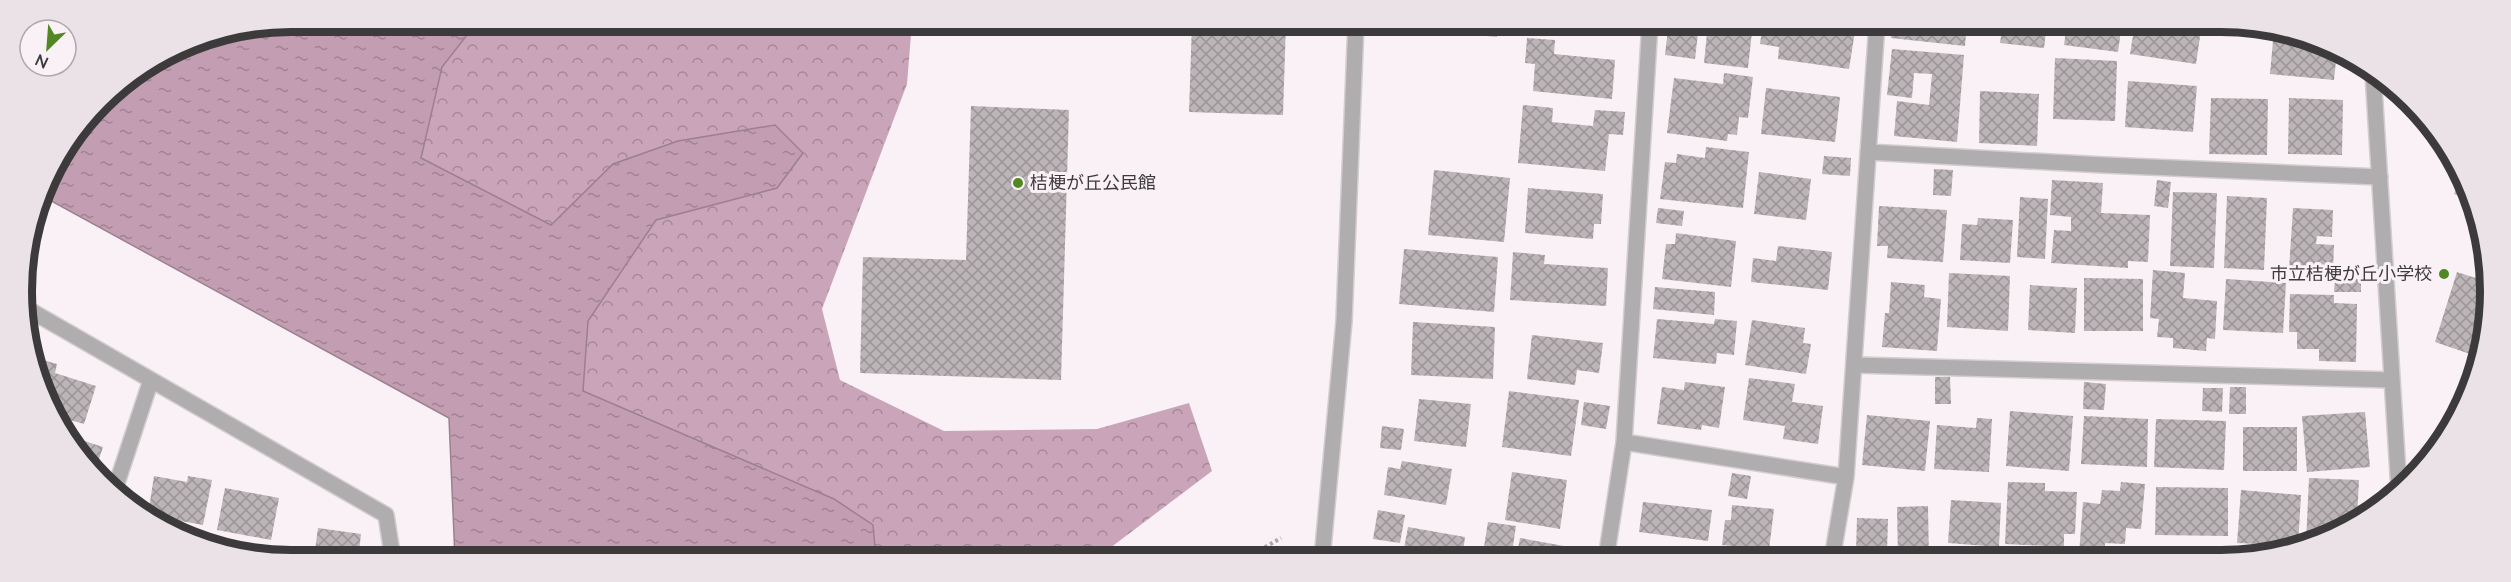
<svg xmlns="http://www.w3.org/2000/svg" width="2511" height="582" viewBox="0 0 2511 582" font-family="Lato,'Noto Sans JP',sans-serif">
<defs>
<pattern id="forest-crowns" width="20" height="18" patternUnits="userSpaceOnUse" patternTransform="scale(1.5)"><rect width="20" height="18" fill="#caa5ba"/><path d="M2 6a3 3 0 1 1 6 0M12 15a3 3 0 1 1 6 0" fill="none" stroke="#a58798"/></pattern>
<pattern id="water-ripples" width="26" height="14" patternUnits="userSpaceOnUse" patternTransform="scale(1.5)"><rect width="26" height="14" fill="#c39eb2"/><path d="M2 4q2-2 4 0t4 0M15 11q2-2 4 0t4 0" fill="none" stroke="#a08292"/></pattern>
<pattern id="building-cross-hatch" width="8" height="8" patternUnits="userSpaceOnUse" patternTransform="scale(1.5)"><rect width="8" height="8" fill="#bcb5b8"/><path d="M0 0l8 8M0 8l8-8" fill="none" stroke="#9a9497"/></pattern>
</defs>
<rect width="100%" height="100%" fill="#f9f1f6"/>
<path fill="url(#forest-crowns)" d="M478,21l434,1 -5,62 -85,225 18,71 104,51 153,-2 92,-26 23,68 -102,77 -6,11h-228l-3,-34 -39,-26 -251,-108 5,-70 68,-101 46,-13 73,-82 -162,39 -62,61 -130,-67 21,-91z"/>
<path fill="url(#water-ripples)" stroke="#9b808f" stroke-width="1.5" d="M291,21h187l-36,46 -21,91 130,67 62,-61 65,-23 97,-16 28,28 -26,35 -121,32 -68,101 -5,70 251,108 39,26 3,34h-421l-6,-141 -407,-222 7,-25 61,-79 23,-12 13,-12 42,-27z"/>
<path fill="url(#building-cross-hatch)" d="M1192,22h94l-3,93 -94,-3z
M1412,22h87l-2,15 -86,-8z
M1578,23h43l-1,6z
M1708,23h45l-5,45 -44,-5z
M1763,23h48l44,8 -6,38 -71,-10 1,-12 -19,-3z
M1892,23h75l-2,23 -74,-8z
M2003,23h44l-3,25 -44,-5z
M2067,23h55l-4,29 -54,-7z
M2135,23h67l-6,41 -66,-10z
M1668,29l30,4 -3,26 -30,-4z
M2274,30l63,21 -3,29 -64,-6z
M1527,38l28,2 -1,14 61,6 -3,39 -79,-8 2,-27 -10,-1z
M1892,49l72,6 -7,87 -63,-6 3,-35 32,4 3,-31 -18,-1 -2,25 -25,-3z
M2055,58l62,3 -2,60 -62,-2z
M1724,73l29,4 -5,41 -9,-1 -2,18 -9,-1 -1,7 -60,-8 7,-55 49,6z
M2128,81l69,5 -4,46 -68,-5z
M1766,88l74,9 -5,45 -74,-8z
M1980,91l59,3 -2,52 -58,-3z
M2211,98l57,1 -1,56 -58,-1z
M2289,98l54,2 -1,55 -54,-1z
M1523,105l30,3 -1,14 41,4 2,-16 30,2 -2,23 -14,-1 -4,37 -87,-8z
M971,106l98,4 -8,270 -201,-7 3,-116 103,3z
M1706,147l43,5 -6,56 -83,-9 5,-37 11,1 1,-9 28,4z
M1824,156l27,2 -1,18 -28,-2z
M1934,169l19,1 -2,26 -18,-1z
M1434,170l76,8 -6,64 -76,-7z
M1759,172l52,7 -5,41 -52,-6z
M2052,180l51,3 -2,30 49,2 -2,47 -20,-1v7l-77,-5 3,-33 17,1v-14l-21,-2z
M2157,180l14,2 -3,26 -14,-2z
M2460,180l10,19 -16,-5z
M1528,188l75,6 -2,30h-7l-1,15 -68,-6z
M2173,192l44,1 -3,75 -44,-2z
M2227,196l40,2 -3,72 -40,-2z
M2020,197l28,2 -3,60 -28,-2z
M1879,206l68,4 -4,52 -56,-4 1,-12h-11z
M1658,208l26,3 -2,15 -26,-3z
M2293,208l40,2 -1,27 -15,-1 -1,8 18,1 -1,27 -44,-3z
M1978,218l35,2 -3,43 -50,-3 2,-36 15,1z
M1676,233l60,8 -5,46 -69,-8 4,-35h9z
M1778,246l54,6 -4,38 -77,-8 2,-24 23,3z
M1404,249l94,8 -4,55 -95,-8z
M1513,252l32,3 -1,9 64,4 -2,38 -96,-6z
M2153,270l32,3 -2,25 34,3 -2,38 -8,-1 -1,13 -33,-3v-10l-16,-1 2,-18 -9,-1z
M2457,272l28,9 3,46 -26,84 -12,16 23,-72 -38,-13z
M1949,273l61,3 -2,55 -61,-4z
M2084,278l59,1v52h-59z
M2335,278l26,1v13h-27z
M2226,279l60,4 -3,50 -60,-3z
M1891,282l34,3 -1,12 17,2 -4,52 -55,-4 3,-34h4z
M2030,285l47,3 -2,45 -47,-3z
M1655,287l60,5 -1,23 -61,-6z
M2290,294l44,1v8l23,1 -1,58 -37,-1v-12h-22v-17h-8z
M1657,319l57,5 1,-5 22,2 -3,34 -17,-2 -1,11 -63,-6z
M1752,320l53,8 -2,15 8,1 -5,30 -61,-9z
M1413,322l82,5 -2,52 -82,-4z
M1532,335l71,8 -4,30 -22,-3 -2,15 -48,-6z
M39,359l18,5 -2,9 41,13 -12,38 -28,-8 -21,-39z
M1935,377h15l1,27h-16z
M1749,378l46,6 -3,18 31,4 -5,38 -35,-5 2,-13 -42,-6z
M1685,382l40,5 -6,41 -17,-3 -1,5 -44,-6 5,-37 22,3z
M2084,382l22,2 -2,26 -21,-1z
M2230,387h16v27h-17z
M2203,388h20l-1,24 -20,-1z
M1509,391l70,9 -8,56 -69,-9z
M1419,399l52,5 -5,43 -52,-6z
M1584,402l26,4 -4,23 -25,-4z
M2010,411l63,5 -4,55 -63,-5z
M2365,412l5,55 -63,5 -5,-56z
M1867,415l63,6 -5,50 -63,-6z
M2084,416l64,3 -1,48 -66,-3z
M1977,418l15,1 -3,53 -55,-3 3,-44 39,3z
M2156,419l70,2 -2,49 -70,-3z
M1382,426l22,3 -3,21 -21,-2z
M2243,427h54v44h-54z
M66,435l37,12 -8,24 -18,-15z
M1402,461l50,8 -6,36 -62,-10 4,-28 12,2z
M1512,472l55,8 -7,49 -55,-9z
M1732,473l19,3 -4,23 -19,-3z
M154,476l33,6 1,-6 24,4 -9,45 -55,-10z
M2309,478l50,2 -2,40 -18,13 -33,10z
M2008,482l37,1v8l32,1 -2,42h-11v13l-59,-3z
M2121,482l24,2 -4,45 -15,-1 -1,16 -20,-1 -1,14 -25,-3 4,-52 17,2 2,-14 18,1z
M2156,487l72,1v48l-73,-1z
M225,488l54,10 -8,42 -54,-10z
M2241,490l60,5 -3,51 -61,-3z
M1951,500l50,3 -2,44 -51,-4z
M1643,502l69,8 -4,31 -69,-9z
M1732,505l42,4 -5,41 -47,-5 3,-25h6z
M1928,506l1,53h-31l-1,-52z
M1378,510l27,5 -5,28 -27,-4z
M1857,518l31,1 -1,33 -31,-1z
M1488,522l28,4 -5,33h-29z
M1408,527l57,10 -3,22h-60z
M318,528l43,6 -3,25h-54l1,-11 10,2z
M1520,538l66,12 -1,9h-69z
M260,545l28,5 -2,9h-31l-10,-4 13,1z"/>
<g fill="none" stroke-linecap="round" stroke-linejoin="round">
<g stroke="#d3ccd1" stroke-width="18">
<path id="minor" d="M2373,72l26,418
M1868,152l236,13 276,12
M26,308l360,207 7,44
M1855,365l537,15
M1624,442l222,35
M115,489l36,-109
M1322,559l22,-238 12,-299
M1606,559l18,-117 26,-419
M1832,559l14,-82 31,-454"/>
</g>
<path stroke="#aca6aa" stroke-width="4" stroke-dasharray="3 3" stroke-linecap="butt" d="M1244,559l37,-21"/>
<use href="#minor" stroke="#b0adae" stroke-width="15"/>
</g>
<g fill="#518822" stroke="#f9f1f6" stroke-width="2">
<circle cx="1018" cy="183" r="6"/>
<circle cx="2444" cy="274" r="6"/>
</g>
<g text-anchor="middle" stroke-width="6" stroke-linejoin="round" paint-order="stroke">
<g font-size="18" fill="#3d3a3c" stroke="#f9f1f6" text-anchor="start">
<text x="1030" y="189">桔梗が丘公民館</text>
<text x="2432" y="280" text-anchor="end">市立桔梗が丘小学校</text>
</g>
</g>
<path d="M0 0H2511V582H0ZM291 32H2221A259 259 0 0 1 2480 291V291A259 259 0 0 1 2221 550H291A259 259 0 0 1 32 291V291A259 259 0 0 1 291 32Z" fill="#eae2e7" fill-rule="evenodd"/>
<path fill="none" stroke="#3d3a3c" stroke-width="8" d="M291 32H2221A259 259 0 0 1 2480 291V291A259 259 0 0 1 2221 550H291A259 259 0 0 1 32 291V291A259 259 0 0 1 291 32Z"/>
<g transform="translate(48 48) rotate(205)"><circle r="28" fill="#f9f1f6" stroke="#aea8ac" stroke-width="1.5"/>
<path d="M0-4.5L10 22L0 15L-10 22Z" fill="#518822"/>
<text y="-9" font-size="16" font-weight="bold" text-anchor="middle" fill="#3d3a3c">N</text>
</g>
</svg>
